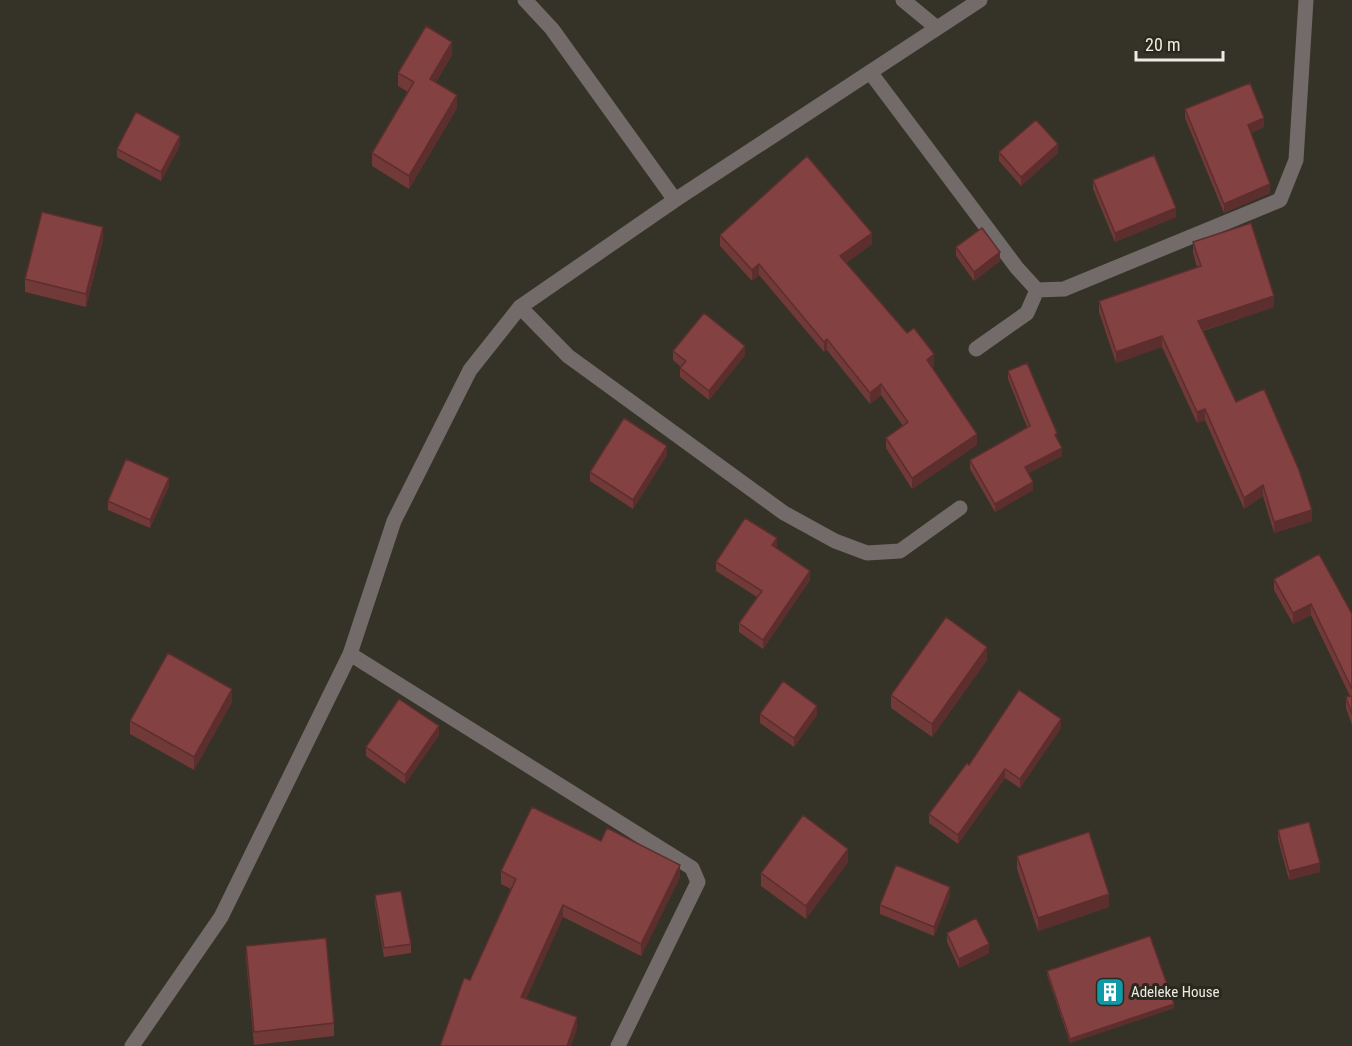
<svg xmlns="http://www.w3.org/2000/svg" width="1352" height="1046" viewBox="0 0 1352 1046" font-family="'Roboto Condensed',sans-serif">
<rect width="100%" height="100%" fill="#353327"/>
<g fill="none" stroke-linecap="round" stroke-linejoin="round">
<path stroke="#726b6a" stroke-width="15" d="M525,0l27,29 123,171
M903,0l34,28
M870,72l147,196 20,22 27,-1 216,-89 16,-40 10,-160
M520,307l48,49 216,157 51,28 32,12 33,-2 60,-43
M976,349l51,-36 10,-23
M350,654l342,214 6,14 -80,164
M132,1046l89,-129 129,-263 44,-133 76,-151 50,-63 155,-107 305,-200"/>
</g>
<path fill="#713938" d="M452,55l-16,27 21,26 -48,81 -37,-23v-13l36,-61 -10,-6v-13z
M1185,109l79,18 -13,6 19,60 -46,20 -39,-95z
M180,145l-19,36 -44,-24v-8z
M999,152l59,1 -37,33 -22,-25z
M1093,180l83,37 -61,25 -22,-53z
M720,235l152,9 -26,19 88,102 -2,2 45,78 -65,44 -26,-41v-10l17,-12 -22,-31 -11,9 -43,-54 -3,2 -65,-77 -7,6 -32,-35z
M103,240l-17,67 -61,-15v-13z
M1193,242l81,65 -71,24 33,71 76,119 -38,12 -11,-37 -19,13 -39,-89 -8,3 -35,-76 -46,16 -17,-51v-11l98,-34 -4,-14z
M956,247l44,14 -26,20 -18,-25z
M673,351l72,4 -36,45 -29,-23v-9l1,-1 -8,-7z
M1008,371l49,68 5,17 -34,17 5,17 -38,22 -25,-43v-9l57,-33 -19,-48z
M667,455l-34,54 -43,-28v-9z
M169,486l-19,42 -42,-18v-9z
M777,547l-1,1 34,32 -47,69 -24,-17v-9l18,-26 -41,-26v-9z
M1274,579l78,35v111l-6,-17v-11l4,-1 -39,-81 -18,9 -19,-34z
M987,660l-55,77 -41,-29v-13z
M232,702l-38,68 -64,-36v-13z
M760,714l57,1 -23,32 -34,-24z
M1061,728l-41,60 -15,-10 -47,66 -29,-21v-9l40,-49z
M439,735l-34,49 -39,-28v-9z
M1278,830l42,42 -31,8 -11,-41z
M601,841l79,36 -39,79 -78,-39 -37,82 51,30 -107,-49 41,-91 -10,-5v-13z
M1017,856l92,51 -71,24 -21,-62z
M848,862l-42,57 -45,-33v-13z
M375,895l36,49v9l-27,4 -9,-53z
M950,896l-16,40 -54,-22v-9z
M947,933l42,20 -30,15 -12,-26z
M246,946l88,77v13l-80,9 -8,-86z
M1047,971l127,37 -104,35 -23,-68z"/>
<path fill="#5c2e2e" d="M452,42v13l-22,37v-13z
M457,95v13l-48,81v-13z
M1264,118v9l-16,7v-9z
M180,136v9l-19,36v-9z
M1058,144v9l-37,33v-9z
M1270,184v9l-46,20v-9z
M1176,208v9l-61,25v-9z
M103,227v13l-17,67v-13z
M872,233v11l-32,23v-11z
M1000,252v9l-26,20v-9z
M759,264v11l-7,6v-11z
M1274,296v11l-76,25v-11z
M1162,336v11l-46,16v-11z
M827,339v11l-3,2v-10z
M745,346v9l-36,45v-9z
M934,354v11l-7,6v-11z
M881,384v11l-11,9v-11z
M1205,409v11l-8,3v-11z
M977,434v11l-65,44v-11z
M667,446v9l-34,54v-9z
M1062,448v8l-37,19v-8z
M169,478v8l-19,42v-8z
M1033,482v8l-38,22v-8z
M1263,485v11l-19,13v-11z
M1312,510v11l-38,12v-11z
M777,538v9l-5,7v-9z
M810,571v9l-47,69v-9z
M1311,604v11l-18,9v-11z
M987,647v13l-55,77v-13z
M232,689v13l-38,68v-13z
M817,706v9l-23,32v-9z
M1061,719v9l-41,60v-9z
M439,726v9l-34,49v-9z
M1005,769v9l-47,66v-9z
M848,849v13l-42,57v-13z
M1320,863v9l-31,8v-9z
M680,865v12l-39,79v-12z
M950,887v9l-16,40v-9z
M1109,894v13l-71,24v-13z
M563,905v12l-42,93v-13z
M989,944v9l-30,15v-9z
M1174,1004v4l-104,35v-4z
M577,1017v12l-6,17h-4z"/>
<path fill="#834241" stroke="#5c2e2e" stroke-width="1.5" d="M426,26l26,16 -22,37 27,16 -48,81 -37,-23 42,-71 -16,-9z
M1250,83l14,35 -16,7 22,59 -46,20 -39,-95z
M136,112l44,24 -19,36 -44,-23z
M1036,120l22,24 -37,33 -22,-25z
M1154,155l22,53 -61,25 -22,-53z
M807,156l65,77 -32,23 67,77 7,-5 20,26 -7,6 50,74 -65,44 -26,-40 22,-16 -27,-38 -11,9 -43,-54 -3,3 -65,-78 -7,6 -32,-35z
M42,212l61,15 -17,67 -61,-15z
M1251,223l23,73 -76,25 38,81 28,-13 35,81 13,40 -38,12 -11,-37 -19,13 -39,-89 -8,3 -35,-76 -46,16 -17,-51 102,-35 -8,-24z
M982,228l18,24 -26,20 -18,-25z
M704,313l41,33 -36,45 -29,-23 6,-7 -13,-10z
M1027,363l30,70 -2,2 7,13 -37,19 8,15 -38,22 -25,-44 60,-34 -22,-55z
M624,418l43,28 -34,54 -43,-28z
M126,459l43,19 -19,42 -42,-19z
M745,518l32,20 -5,7 38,26 -47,69 -24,-17 23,-32 -46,-29z
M1319,554l33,60v75l-41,-85 -18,9 -19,-34z
M946,617l41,30 -55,77 -41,-29z
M168,653l64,36 -38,68 -64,-36z
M783,681l34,25 -23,32 -34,-24z
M1019,690l42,29 -41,60 -15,-10 -47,66 -29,-21 38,-51 2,2z
M1352,696v18l-6,-17z
M399,699l40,27 -34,49 -39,-28z
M532,807l69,34 6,-13 73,37 -39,79 -78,-39 -42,92 56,20 -10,29h-127l24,-68 6,2 46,-101 -15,-8z
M803,815l45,34 -42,57 -45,-33z
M1309,822l11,41 -31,8 -11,-41z
M1089,832l20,62 -71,24 -21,-62z
M896,865l54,22 -16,40 -54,-22z
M401,891l10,53 -27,4 -9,-53z
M976,918l13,26 -30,15 -12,-26z
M1150,936l24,68 -104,35 -23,-68z
M326,938l8,85 -80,9 -8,-86z"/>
<defs>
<g id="building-square" transform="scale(1.5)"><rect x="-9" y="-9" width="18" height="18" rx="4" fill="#0f9aa8" stroke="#2b291d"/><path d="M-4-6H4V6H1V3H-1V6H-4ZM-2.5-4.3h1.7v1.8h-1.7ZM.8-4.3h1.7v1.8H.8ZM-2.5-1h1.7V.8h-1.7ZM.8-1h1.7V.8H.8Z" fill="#fff"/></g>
</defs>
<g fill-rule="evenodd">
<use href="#building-square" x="1110" y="992"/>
</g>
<g text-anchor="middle" stroke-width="6" stroke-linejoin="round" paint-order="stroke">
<g font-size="15" fill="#edece4" stroke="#2b291d" text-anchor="start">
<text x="1131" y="997">Adeleke House</text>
</g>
</g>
<path d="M1136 51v9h87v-9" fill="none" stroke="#edece4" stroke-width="3"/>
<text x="1145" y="51" font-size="18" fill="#edece4" stroke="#2b291d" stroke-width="4.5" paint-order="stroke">20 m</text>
</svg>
